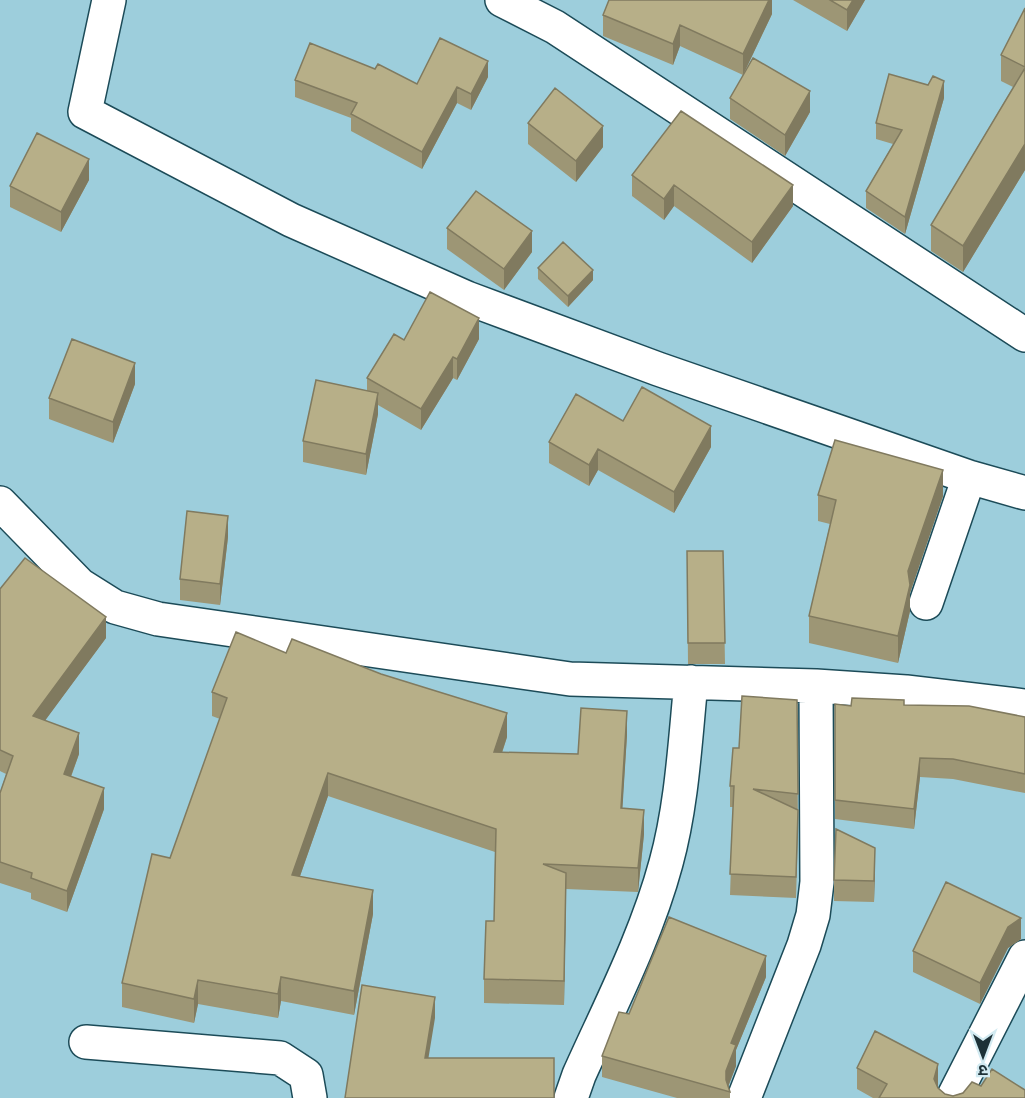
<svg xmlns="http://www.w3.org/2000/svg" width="1025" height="1098" viewBox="0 0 1025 1098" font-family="Raleway,'Noto Sans Devanagari',sans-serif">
<rect width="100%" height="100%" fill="#9dcedc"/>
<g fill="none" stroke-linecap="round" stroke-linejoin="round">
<g stroke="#1c4b58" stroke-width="36">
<path id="minor" d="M109,0l-24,112 206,108 176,78 191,71 311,108 56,16
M502,0l53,27 470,308
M0,503l80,82 35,22 43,12 412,60 246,7 90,6 119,14
M926,603l43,-126
M86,1042l194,16 26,17 4,23
M571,1098l8,-23c31,-69 67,-138 87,-212 16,-58 19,-121 25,-181
M744,1098l60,-153 9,-30 4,-33 -1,-196
M953,1098l72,-141"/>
</g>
<use href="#minor" stroke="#fff" stroke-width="33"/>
</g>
<path fill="#9d9675" d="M772,0v14l-29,61 -63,-29 -7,19 -70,-29v-21z
M793,0h72l-18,31z
M1025,8v162l-62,102 -32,-21v-26l82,-138 -12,-6v-26z
M375,69l42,15 71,-7 -17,33 -14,-7 -35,66 -71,-38v-13l-56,-21v-17z
M730,98l80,14 -25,44 -55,-37z
M944,98l-39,136 -39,-26v-17l27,-47 -17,-5v-16z
M528,123l75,24 -27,35 -48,-38z
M632,175l161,31 -41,57 -78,-57 -10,14 -32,-24z
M89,180l-28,52 -51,-25v-21z
M447,228l85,24 -28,38 -57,-41z
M538,268l55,12 -25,27 -30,-28z
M479,339l-22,41 -4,-2 -32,52 -43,-25v9l-12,61 -63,-13v-21l64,-50v-13l37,-38z
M135,384l-22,59 -64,-24v-21z
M623,421l88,26 -37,66 -76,-43 -9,16 -40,-23v-21z
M818,495l125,1 -33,97v18l-12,52 -89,-20v-27l21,-92 -12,-3z
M228,537l-8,68 -40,-5v-21z
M687,551h36l2,113h-37z
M0,589l106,49 -61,82 34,34 -8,23 33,32 -37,103 -36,-13v-6l-31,-10v-90l6,-19 -6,-3z
M286,653l221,84 -5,16 76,1 49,-19 -5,74 22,25 -6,58 -72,-3 -2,116 -80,-2v-24l10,-58 1,-69 -167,-56 -28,80 73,38 -19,101 -73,-14 -3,17 -80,-14 -4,19 -72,-16v-24l48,-125 50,-139 -8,-3v-24z
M797,700l1,131 -2,67 -66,-3 3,-88h-3v-21l9,-38z
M835,704l16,2 53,-1 121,12v76l-72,-14 -33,-2 -6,52 -79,-10z
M875,869l-1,33 -40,-1v-21z
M1021,939l-13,9 -28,56 -67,-32v-21z
M766,977l-30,73v16l-8,21 2,5v6h-53l-75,-21v-21l27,-42z
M857,1068l81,17v3l7,6 8,2 28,-10 44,12h-152l-16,-9z"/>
<path fill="#807a5f" d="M769,0h3v14l-29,61v-21z
M853,0h12l-18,31v-21z
M680,25v21l-7,19v-21z
M488,61v16l-17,33v-16z
M944,81v17l-39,136v-17z
M457,87v16l-35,66v-17z
M810,91v21l-25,44v-21z
M603,126v21l-27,35v-21z
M1025,144v26l-62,102v-26z
M89,159v21l-28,52v-20z
M674,185v21l-10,14v-21z
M793,185v21l-41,57v-21z
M532,231v21l-28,38v-21z
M593,270v10l-25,27v-11z
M479,318v21l-22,41v-21z
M453,357v21l-32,52v-21z
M135,363v21l-22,59v-21z
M378,393v21l-12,61v-21z
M711,426v21l-37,66v-21z
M598,449v21l-9,16v-21z
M943,470v26l-33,97v18l-12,52v-27l10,-65z
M228,516v21l-8,68v-21z
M106,617v21l-73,99v-21z
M627,711v24l-6,97v-24z
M507,713v24l-13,39v-24z
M79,733v21l-15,41v-21z
M920,758v19l-6,52v-20z
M328,773v23l-36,103v-24z
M104,788v21l-37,103v-21z
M644,810v24l-6,58v-24z
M875,848v21l-1,33v-21z
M566,873v24l-2,108v-24z
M373,890v24l-19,101v-24z
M1021,918v21l-13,9 -28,56v-21l28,-56z
M766,956v21l-30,73v16l-10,26v-21l5,-28z
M281,977v24l-3,17v-24z
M198,980v24l-4,19v-24z
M435,997v21l-10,61v-21z
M938,1064v21l-3,13 -1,-19z"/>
<path fill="#b7af88" stroke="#807a5f" stroke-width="1.5" d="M609,0h160l-26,54 -63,-29 -7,19 -70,-29z
M830,0h23l-6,10z
M1025,8v59l-24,-12z
M440,38l48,23 -17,33 -14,-7 -35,65 -71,-38 6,-11 -62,-23 15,-37 65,26 3,-5 39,20z
M753,58l57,33 -25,44 -55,-37z
M1025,68v76l-62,102 -32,-21z
M889,74l39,11 5,-9 11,5 -39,136 -39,-26 36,-61 -26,-7z
M555,88l48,38 -27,35 -48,-38z
M681,111l112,74 -41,57 -78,-57 -10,14 -32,-24z
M37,133l52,26 -28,53 -51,-26z
M476,191l56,40 -28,38 -57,-41z
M563,242l30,28 -25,26 -30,-28z
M430,292l49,26 -22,41 -4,-2 -32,52 -54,-31 27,-44 10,6z
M72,339l63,24 -22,59 -64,-24z
M316,380l62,13 -12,61 -63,-13z
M642,387l69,39 -37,66 -76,-43 -9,16 -40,-23 27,-48 47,27z
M835,440l108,30 -35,101 2,14 -12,51 -89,-20 27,-116 -18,-5z
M187,511l41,5 -8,68 -40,-5z
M687,551h36l2,92h-37z
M25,558l81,59 -73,99 46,17 -15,41 40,14 -37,103 -36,-13 1,-5 -32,-11v-69l13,-37 -13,-6v-161z
M236,632l50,21 6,-14 89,35 126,39 -13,39 84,2 3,-46 46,3 -6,97 23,2 -6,58 -95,-4 23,9 -2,108 -80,-2 2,-58h8l2,-92 -168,-56 -36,102 81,15 -19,101 -73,-14 -3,17 -80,-14 -4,19 -72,-16 30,-129 18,4 57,-160 -15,-6z
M742,696l55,4 1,94 -45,-5 45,21 -2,67 -66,-3 4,-88h-4l3,-38h6z
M852,698l52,2v5l65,1 56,11v57l-72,-15 -33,-1 -6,51 -79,-9v-96l16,2z
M836,829l39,19 -1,33 -40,-1z
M946,882l75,36 -13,9 -28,56 -67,-32z
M669,917l97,39 -35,87 5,2 -10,26v9l4,12 -128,-36 17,-44 10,2z
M362,985l73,12 -10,61h129v40h-209z
M875,1031l63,33 -4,15 4,9 7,6 8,2 10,-3 9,-11 9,4 11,-17 33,21v8h-146l8,-14 -30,-16z"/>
<g transform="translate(983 1056) rotate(180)" stroke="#d2eaf1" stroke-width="4.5" paint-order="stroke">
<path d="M0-4.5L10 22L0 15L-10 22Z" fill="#1d3137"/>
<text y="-9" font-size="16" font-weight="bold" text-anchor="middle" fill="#1d3137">उ</text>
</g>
</svg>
